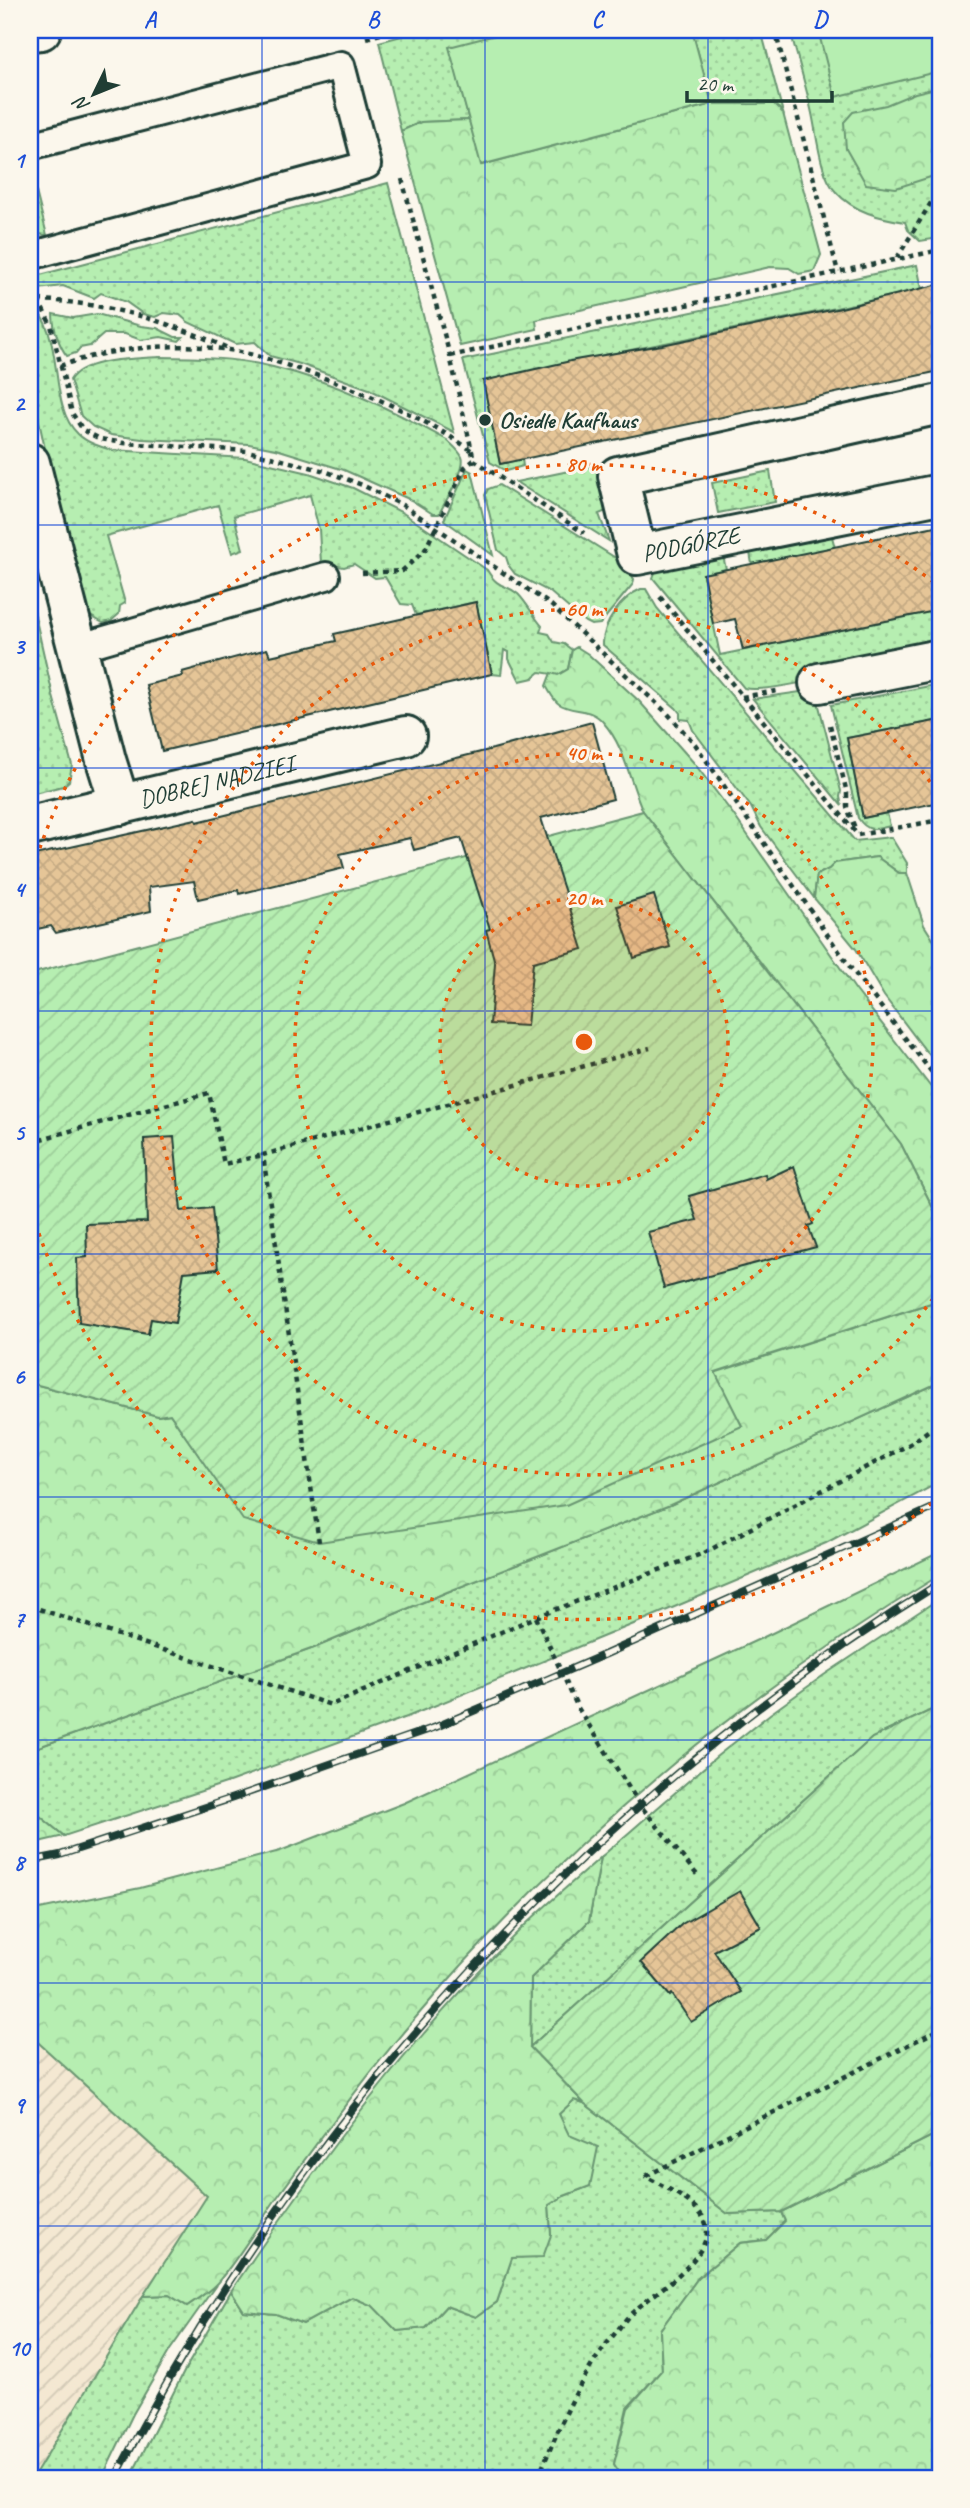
<svg xmlns="http://www.w3.org/2000/svg" width="970" height="2508" viewBox="0 0 970 2508" font-family="Caveat,sans-serif">
<defs>
<pattern id="industrial-furrows" width="10" height="10" patternUnits="userSpaceOnUse" patternTransform="scale(1.75)"><rect width="10" height="10" fill="#f4e8d2"/><path d="M-1 1l2-2M0 10L10 0M9 11l2-2" fill="none" stroke="#d1c8b5"/></pattern>
<pattern id="grass-dots" width="8" height="8" patternUnits="userSpaceOnUse" patternTransform="scale(1.75)"><rect width="8" height="8" fill="#b6eeb1"/><path d="M2 2h.1M6 6h.1" fill="none" stroke="#9ccd99" stroke-width="1.8" stroke-linecap="round"/></pattern>
<pattern id="forest-crowns" width="20" height="18" patternUnits="userSpaceOnUse" patternTransform="scale(1.75)"><rect width="20" height="18" fill="#b6eeb1"/><path d="M2 6a3 3 0 1 1 6 0M12 15a3 3 0 1 1 6 0" fill="none" stroke="#9ccd99"/></pattern>
<pattern id="garden-furrows" width="10" height="10" patternUnits="userSpaceOnUse" patternTransform="scale(1.75)"><rect width="10" height="10" fill="#b6eeb1"/><path d="M-1 1l2-2M0 10L10 0M9 11l2-2" fill="none" stroke="#9ccd99"/></pattern>
<pattern id="building-cross-hatch" width="8" height="8" patternUnits="userSpaceOnUse" patternTransform="scale(1.75)"><rect width="8" height="8" fill="#e5c597"/><path d="M0 0l8 8M0 8l8-8" fill="none" stroke="#c4aa83"/></pattern>
</defs>
<rect width="100%" height="100%" fill="#fbf7ec"/>
<filter id="ink" filterUnits="userSpaceOnUse"><feTurbulence type="fractalNoise" baseFrequency=".0143" numOctaves="2"/><feDisplacementMap in="SourceGraphic" scale="14" xChannelSelector="R" yChannelSelector="G"/><feConvolveMatrix kernelMatrix="1 2 1 2 8 2 1 2 1" color-interpolation-filters="sRGB"/></filter>
<g filter="url(#ink)">
<path fill="url(#industrial-furrows)" d="M30,2035l177,161 -64,100 -110,182h-3z"/>
<path fill="url(#grass-dots)" stroke="#6a9672" stroke-width="2" d="M424,30h91l-65,18 19,72 -48,2 -20,9 -22,-89z
M692,30h69l22,83 -9,-9h-62z
M790,30h150v208l-20,3 -12,-11 -3,-8c-25,-4 -51,-10 -69,-30 -17,-18 -19,-59 -25,-83 -6,-26 -14,-53 -21,-79z
M30,168l17,67 -17,-2z
M388,183l66,249 -85,-43 -69,-25 -30,-8 -15,-14 -20,2 -47,-22 -8,-7 -16,-2 -9,4 -12,-3 -17,-12 -25,-9 -7,5 -31,-12 -25,3 -8,-5v-6l10,-3z
M917,265l5,24c-146,34 -293,59 -438,92l16,83 22,-5 1,7 -17,5 -16,-9 -27,-102z
M30,303c37,30 16,101 48,131 9,9 23,13 34,16l133,8 64,15 44,15 50,25 84,57c12,20 18,13 31,24 9,9 16,23 24,32l-2,6 9,2 5,8 10,2 8,6 -4,19 -10,6 -18,-3 -7,6 -13,3 -11,-22v-7l-5,-2 -3,25 -9,-1 -16,-72 -60,13 -4,-10 -11,-1 -16,-27 -10,1 -21,-14 -10,3 -23,-4 -2,-34 -9,-34 -76,21 9,33 -11,4 -14,-48 -112,31 19,67 -5,3 -1,8 -8,7 -8,2 -16,-9 -21,-90 -17,-57 -14,-64 -5,-31z
M53,314l20,4 24,-4 44,12 16,2 18,9h8l-4,4 -18,-4 -20,3 -16,-6h-21l-14,12 -10,2 -4,5 -9,3c-8,-10 -14,-29 -14,-42z
M159,357c37,0 78,1 114,10 62,15 118,42 174,73 5,5 12,10 15,17 5,12 -17,44 -23,57h-6l-22,-14 -67,-30 -68,-21 -27,-5 -107,-5 -31,-4 -18,-8 -12,-11 -11,-36c13,-22 65,-21 89,-23z
M598,465l15,43 -14,6 10,27 -93,-59z
M467,469l5,3 21,83 -49,-35z
M770,471l5,31 -57,11 -6,-30z
M499,485l123,77 12,17 -1,5 -33,40 -9,1 -6,-3 -35,-30 -35,-18 -6,-8 -3,-9 -8,-7 -13,-55 3,-6z
M829,525l6,23 -83,16 -4,-23z
M721,547l5,22 -23,5 17,81 220,-45v39c-35,8 -169,47 -196,39l-91,-110 4,-11z
M641,589h5l11,19 198,233 36,-4 16,26v10h-8l-22,-16 -42,6 -6,6 -12,6 -3,23 -53,-71 -10,-20 -58,-77 -4,-10 -9,-1v-6l-4,-5 -73,-63c-1,-21 19,-48 38,-56z
M30,593l23,103 19,69 -3,16 -6,5 -33,8z
M940,684v36l-93,18 16,80 24,-5 3,13c-15,4 -23,6 -32,-8l-27,-113z
M807,691l10,7 24,93 -1,6 2,9 -89,-107z
M940,1382v100l-114,61 -180,76 -239,98 -178,65 -165,54 -34,-28v-58l284,-102 133,-56 223,-87z
M940,1598v108l-68,32 -342,309 1,-69 58,-57 12,-64 115,-100 54,-43 54,-39z
M574,2100l10,3 144,111 53,-2 4,9 -19,19 -26,3 -42,35 -38,52 2,40 -35,38 -13,56 9,14h-493l56,-110 45,-77 13,20 32,3 27,10 49,-27 21,9 24,25 29,-3 20,-22 30,11 21,-15 15,-44 39,-23 -2,-30 15,-9 26,-10 -31,-72z
M216,2285l-46,65 -37,64 -31,64h-69l110,-182 26,-1 18,11z"/>
<path fill="url(#forest-crowns)" stroke="#6a9672" stroke-width="2" d="M940,87v87l-44,14 -30,-4 -20,-35 -2,-27 9,-10 33,-7 29,-12z
M712,104h62l9,9 38,142 -7,16 -15,3 -10,-6 -19,-1 -234,53 1,9 -77,17 -59,-215 20,-9 48,-2 13,45z
M577,647l11,7 51,47 55,62 39,51 122,175 85,110v123l-39,-78 -258,-333c-14,-30 -17,-63 -40,-89 -12,-15 -30,-9 -44,-18 -6,-4 -9,-12 -13,-18l5,-13 7,2 10,-6 4,-19z
M877,857l22,16h8l17,52 16,25v116l-15,-16 -41,-54 -28,-47 -42,-51 3,-23 12,-6 6,-6z
M940,1300v82l-270,123 -223,87 -133,56 -284,102v-367l128,33 12,-2 73,105 499,-93 -28,-53z
M940,1552v23c-199,120 -379,271 -529,448 -46,54 -88,112 -130,169 -21,29 -41,65 -64,91 -8,9 -20,16 -30,23l-18,-11 -26,1 64,-100 -177,-161v-124l110,-23 140,-37 124,-48 362,-167z
M30,1808l34,28 -34,8z
M601,1857l-12,64 -58,57 -1,69 54,56 -10,-3 -15,14 10,21 29,12 -8,39 -26,10 -15,9 2,30 -8,22 -31,1 -15,44 -21,15 -30,-11 -20,22 -29,3 -24,-25 -21,-9 -49,27 -27,-10 -32,-3 -13,-20c88,-130 182,-257 295,-367 24,-23 50,-45 75,-67z
M940,2132v346h-317l-9,-14 14,-56 34,-38 -2,-40 38,-52 42,-35 26,-3 19,-19 -4,-9z"/>
<path fill="url(#garden-furrows)" stroke="#6a9672" stroke-width="2" d="M643,811l258,333 39,78v78l-225,72 27,54 -176,79 -247,37 -76,-22 -73,-106 -12,2 -128,-33v-409z
M940,1706v426l-159,80 -53,2 -144,-111 -54,-56 342,-309z"/>
<path fill="#b6eeb1" stroke="#6a9672" stroke-width="2" d="M515,30h177l20,74 -231,61 -32,-118z
M818,30h122v41l-105,26z"/>
<path fill="url(#building-cross-hatch)" stroke="#1f3d34" stroke-width="2" d="M940,284v87l-440,93 -17,-83 92,-21 87,-15 179,-37z
M940,525v85l-197,40 -8,-31 -22,5 -10,-50z
M476,602l16,72 -330,77 -16,-66 37,-9 -1,-4 85,-23 3,7 66,-15 -2,-7z
M940,720v82l-77,16 -16,-80z
M592,722l21,77 -72,19 42,131 -50,13 -6,64 -37,-2 5,-61 -9,-33 4,-1 -29,-91 -47,12 -4,-12 -70,16 4,14 -105,26 -1,-4 -40,9 -4,-18 -45,6 2,24 -95,22 -5,-7 -14,3 -7,-30v-43l166,-37 1,3 296,-73z
M654,895l16,52 -36,11 -17,-52z
M174,1137l7,74 31,-3 6,61 -34,3 -9,51 -24,-4 -3,15 -69,-11 -2,-65 10,-1 -1,-33 61,-2 -3,-83z
M794,1166l19,58 -5,2 8,21 -152,41 -16,-56 49,-12 -8,-24 76,-22 1,5z
M740,1891l21,36 -47,24 27,41 -50,30 -19,-28 -2,2 -29,-34 41,-38z"/>
<g fill="none" stroke-linecap="round" stroke-linejoin="round">
<g stroke="#1f3d34" stroke-width="32">
<path id="service" d="M30,146l311,-81 26,100 -337,91
M77,648l249,-72"/>
</g>
<g stroke="#1f3d34" stroke-width="44">
<g id="minor">
<path d="M30,31l11,-1"/>
<path id="s1" d="M940,404l-322,72 19,79 303,-61"/>
<path d="M30,463l76,297 14,45"/>
<path d="M819,683l121,-24"/>
<path id="s2" d="M30,826l376,-90"/>
</g>
</g>
<path stroke="#1f3d34" stroke-width="4.5" stroke-dasharray="5 5" stroke-linecap="butt" d="M775,30l63,242
M366,38l30,-8
M402,179l48,177 24,104 110,73
M897,258l43,-70
M30,294l8,6 13,25 21,88 11,17 17,9 24,4 124,8 77,20 37,14 42,21 147,99 117,109 27,30 155,223 90,116
M38,300c67,2 132,22 192,49
M450,356l490,-106
M60,366c52,-19 120,-25 175,-15 22,4 45,12 66,19 60,20 117,44 170,80
M362,573l40,-2 23,-21 40,-83 9,-7
M660,597l198,238
M742,697l35,-6
M830,725l17,68v14l9,24
M858,835l82,-15
M30,1142l179,-49 15,71 39,-9
M319,1542l-56,-387 387,-107
M30,1606l301,99 205,-88 168,-64 206,-109 30,-22
M536,1617l42,91 62,97 58,71
M646,2176l294,-147
M538,2478c21,-50 40,-99 74,-141 7,-8 13,-18 21,-25 20,-18 74,-52 74,-81 0,-26 -43,-44 -62,-55"/>
<use href="#service" stroke="#fbf7ec" stroke-width="26"/>
<use href="#minor" stroke="#fbf7ec" stroke-width="38"/>
<g stroke="#1f3d34" stroke-width="8">
<path id="rail" d="M30,1861l30,-6 173,-57 203,-71 170,-73 334,-149
M115,2478c189,-365 475,-679 825,-895"/>
</g>
<use href="#rail" stroke="#fbf7ec" stroke-width="5" stroke-dasharray="16" stroke-linecap="butt"/>
</g>
</g>
<path fill="none" stroke="#1d4ed8" stroke-width="2" stroke-opacity="0.55" d="M262,30v2448M485,30v2448M708,30v2448M30,282h910M30,525h910M30,768h910M30,1011h910M30,1254h910M30,1497h910M30,1740h910M30,1983h910M30,2226h910"/>
<circle cx="584" cy="1042" r="144" fill="#e8590c" fill-opacity=".12"/>
<g fill="none" stroke="#e8590c" stroke-width="3.5" stroke-dasharray="3.5 7">
<circle cx="584" cy="1042" r="144"/>
<circle cx="584" cy="1042" r="289"/>
<path d="M939 1290A433 433 0 1 1 939 794"/>
<path d="M940 1497A578 578 0 0 1 30 1206M30 878A578 578 0 0 1 940 587"/>
</g>
<circle fill="#1f3d34" stroke="#fbf7ec" stroke-width="2.5" cx="485" cy="420" r="7"/>
<g text-anchor="middle" stroke-width="6" stroke-linejoin="round" paint-order="stroke">
<g font-size="24" font-weight="bold" fill="#1f3d34" stroke="#fbf7ec" text-anchor="start">
<text x="499" y="428">Osiedle Kaufhaus</text>
</g>
<g font-size="24" fill="#1f3d34" stroke="#fbf7ec">
<text dy="8" stroke="none"><textPath href="#s1" startOffset="466">PODGÓRZE</textPath></text>
<text dy="8" stroke="none"><textPath href="#s2" startOffset="192">DOBREJ NADZIEI</textPath></text>
</g>
</g>
<circle cx="584" cy="1042" r="10" fill="#e8590c" stroke="#fbf7ec" stroke-width="3.5"/>
<g font-size="21" text-anchor="middle" font-weight="bold" fill="#e8590c" stroke="#fbf7ec" stroke-width="6" stroke-linejoin="round" paint-order="stroke">
<text x="584" y="471">80 m</text>
<text x="584" y="616">60 m</text>
<text x="584" y="760">40 m</text>
<text x="584" y="905">20 m</text>
</g>
<rect width="970" height="2508" fill="none" stroke="#fbf7ec" stroke-width="77"/>
<g transform="translate(94 94) rotate(227)" stroke="#fbf7ec" stroke-width="5" paint-order="stroke">
<path d="M0-5L12 26L0 18L-12 26Z" fill="#1f3d34"/>
<text y="-10" font-size="19" font-weight="bold" text-anchor="middle" fill="#1f3d34">N</text>
</g>
<path d="M687 91v10h145v-10" fill="none" stroke="#1f3d34" stroke-width="3.5"/>
<text x="697" y="91" font-size="21" fill="#1f3d34" stroke="#fbf7ec" stroke-width="5" paint-order="stroke">20 m</text>
<rect x="38" y="38" width="894" height="2432" fill="none" stroke="#1d4ed8" stroke-width="2.5"/>
<g font-size="23" text-anchor="middle" font-weight="bold" fill="#1d4ed8">
<text x="150" y="27">A</text>
<text x="373" y="27">B</text>
<text x="597" y="27">C</text>
<text x="820" y="27">D</text>
<text x="19" y="168">1</text>
<text x="19" y="411">2</text>
<text x="19" y="654">3</text>
<text x="19" y="897">4</text>
<text x="19" y="1140">5</text>
<text x="19" y="1384">6</text>
<text x="19" y="1627">7</text>
<text x="19" y="1870">8</text>
<text x="19" y="2113">9</text>
<text x="19" y="2356">10</text>
</g>
</svg>
